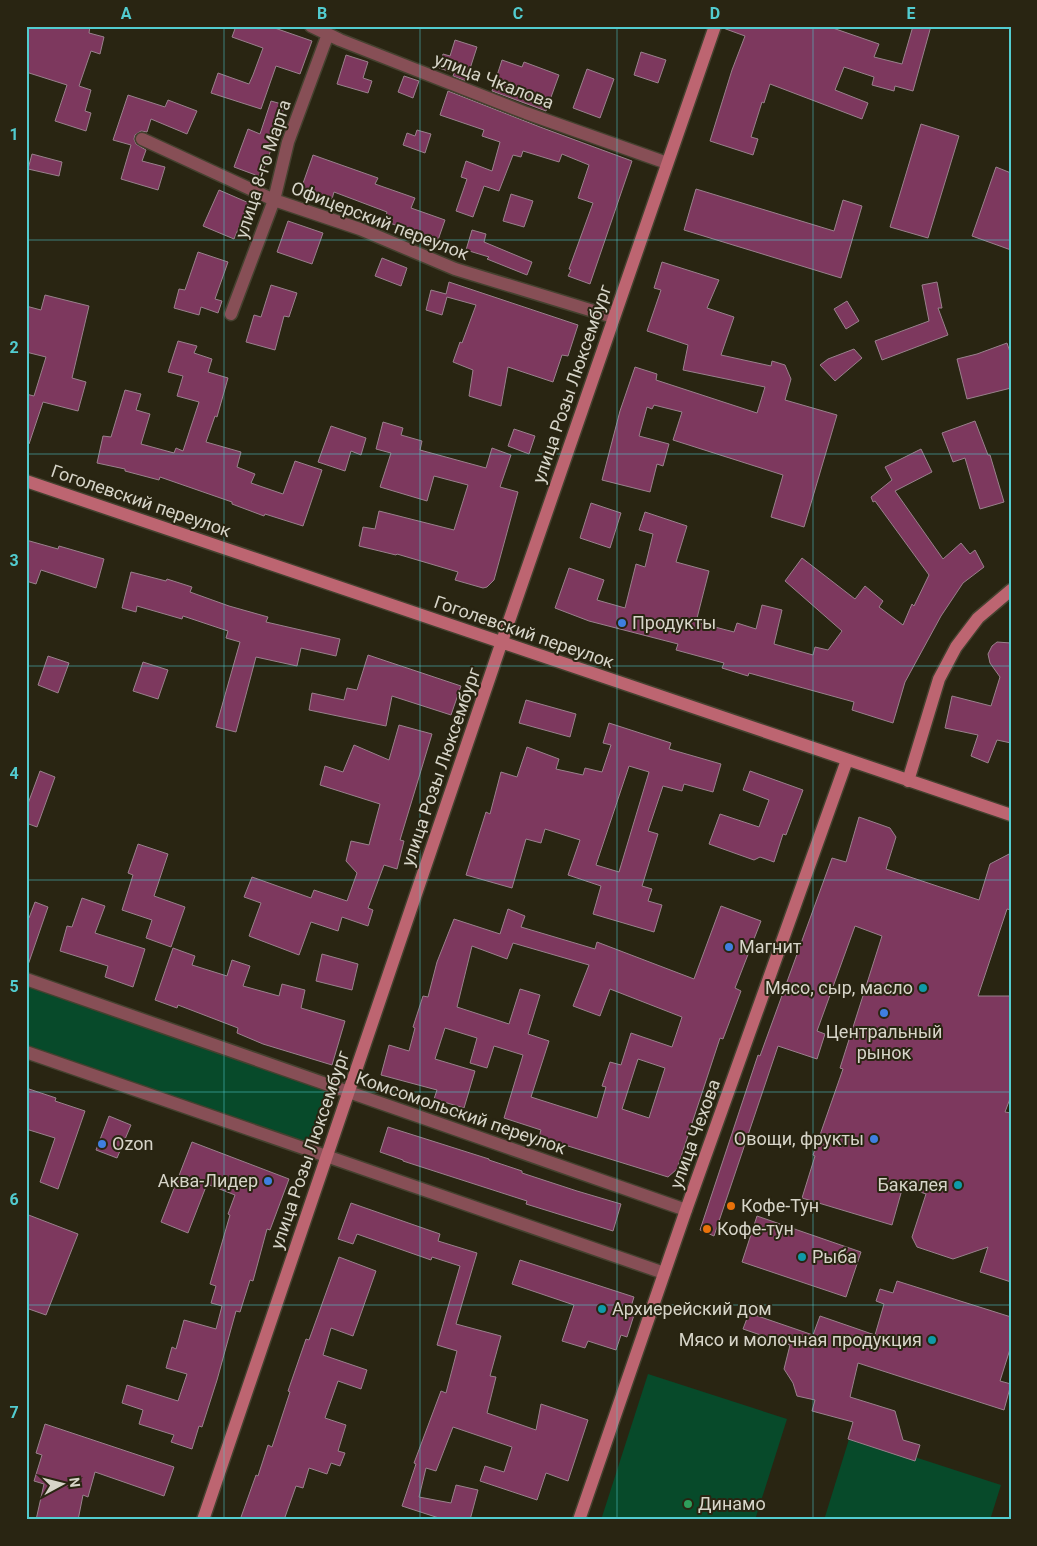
<svg xmlns="http://www.w3.org/2000/svg" width="1037" height="1546" viewBox="0 0 1037 1546" font-family="Roboto,sans-serif">
<rect width="100%" height="100%" fill="#292512"/>
<path fill="#074a2a" d="M26,986l303,106 -18,52 -285,-99z
M648,1374l139,45 -32,101h-154z
M850,1436l151,49 -11,35h-166z"/>
<path fill="#7d385e" stroke="#99818c" fill-rule="evenodd" d="M26,26h64l-1,7 15,4 -4,17 -9,-3 -12,35 12,4 -6,21 6,2 -5,18 -31,-10 12,-36 -41,-13z
M236,26h33l43,15 -12,33 -24,-8 -15,43 -50,-16 7,-20 31,11 4,-9 10,-27 -31,-11z
M723,26h104l52,18 -5,13 28,7 11,-38h18l-18,65 -18,-5 -1,5 -22,-6 2,-8 -30,-10 -9,23 33,13 -6,16 -92,-35 -6,19 -2,-1 -11,35 7,2 -5,16 -43,-14 22,-71 13,-34 -22,-8z
M455,40l22,7 -11,34 -13,-5 1,-3 -15,-5 4,-14 7,2z
M641,52l25,8 -8,23 -24,-8z
M346,55l22,7 -5,16 9,3 -4,12 -31,-9z
M502,60l20,7 2,-5 35,13 -13,36 -54,-20z
M587,69l27,10 -14,39 -27,-10z
M404,76l15,5 -6,17 -15,-6z
M448,91l92,36 92,34 -42,123 -22,-8 3,-6 -2,-1 24,-66 -15,-5 11,-33 -27,-11 -3,8 -36,-11 -2,6 -8,-2 -14,36 -15,-5 -11,31 -17,-6 11,-32 -6,-2 5,-16 26,10 8,-29 -18,-6 2,-6 -44,-15z
M128,95l37,12 3,-7 29,11 -10,23 -36,-15 -4,13 -6,-1 -6,4 -1,4 2,5 10,6 -4,11 23,6 -7,23 -37,-11 10,-34 -18,-5z
M271,101l14,4 -11,34h1l-14,38 -27,-10 14,-38 12,5z
M921,124l38,12 -31,102 -38,-11z
M417,130l14,4 -6,19 -22,-8 4,-12 8,3z
M32,154l30,8 -3,14 -31,-7z
M313,155l65,23 -3,6 40,14 -4,10 34,12 -7,20 -54,-19 3,-9 -53,-20 -2,7 -31,-10z
M996,167l15,6v77l-39,-14z
M696,189l138,42 9,-31 19,6 -21,72 -157,-48z
M219,190l30,13 -15,36 -31,-13z
M511,194l22,7 -9,26 -21,-6z
M288,221l35,12 -11,31 -35,-12z
M472,230l14,4 -2,8 48,20 -5,13 -40,-16 2,-2 -23,-7z
M198,252l30,10 -13,37 7,2 -4,12 -17,-6 -2,8 -25,-7 5,-19 6,1z
M382,258l25,10 -6,18 -26,-10z
M662,262l57,18 -12,28 27,9 -13,38 50,11 1,-5 13,4 6,14 -6,21 52,15 -33,112 -33,-10 12,-42 -110,-35 9,-28 -28,-7 -2,4 -5,-2 -8,29 30,8 -6,22 -6,-2 -7,28 -48,-12 18,-69 15,-44 22,7 -1,6 101,33 8,-26 -82,-17 5,-25 -41,-14 14,-41 -7,-2z
M449,282l129,43 -10,31 -6,-1 -9,27 -45,-15 -7,39 -32,-10 4,-26 -20,-8 7,-20 2,1 14,-38 -29,-8 -5,18 -16,-5 5,-20 15,4z
M937,282l5,26h-4l10,27 -66,25 -7,-19 54,-20 -7,-36z
M271,285l26,8 -8,24 -5,-1 -9,34 -29,-8 8,-27 7,2z
M45,295l44,11 -17,72 14,4 -8,29 -35,-9 -14,42 -3,-1v-49l8,2 12,-39 -20,-5v-46l15,4z
M847,301l12,20 -13,8 -12,-20z
M178,341l19,5 -3,7 18,6 -4,13 20,6 -11,39 -2,-1 -9,26 35,10 -4,15 18,7 -4,9 32,11 12,-33 27,9 -19,56 -38,-12 -1,2 -32,-12v-2l-72,-25 -1,3 -34,-9v-2l-28,-6 6,-27 8,1 14,-47 16,4 -5,16 14,4 -9,30 33,9 2,-5 7,3 16,-49 -22,-6 6,-20 -15,-4z
M1007,343l4,12v33l-44,11 -10,-40 20,-5z
M854,349l8,9 -27,23 -15,-16 8,-6z
M975,421l13,34h2l14,47 -24,7 -15,-51 -12,4 -11,-29z
M383,422l20,6 -2,7 21,6 -2,9 66,18 6,-20 19,7 -11,32 18,5 -24,88 -7,7 -4,1 -28,-8 3,-8 -61,-18 -1,1 -37,-9 4,-19 12,2 4,-18 75,19 14,-45 -34,-9 -7,25 -47,-14 11,-34 -15,-4z
M331,426l35,12 -5,17 -10,-4 -6,20 -27,-9z
M514,429l21,7 -6,18 -21,-8z
M921,449l11,23 -37,19 48,68 18,-16 9,11 5,-4 9,17 -21,16 -22,33 -36,66 -12,41 -41,-13 2,-8 -105,-29 -1,3 -26,-8 2,-5 -48,-13 2,-6 -89,-23 -34,-13 14,-40 35,12 -7,20 28,8 11,-44 9,3 8,-33 -14,-4 6,-18 42,14 -11,36 33,9 -13,51 38,10 3,-9 19,6 6,-24 20,5 -8,34 39,11 2,-8 13,3 14,-19 -57,-50 17,-23 53,41 10,-13 18,15 -4,6 24,18 9,-21 2,2 15,-31 -54,-74 -2,1 -2,-5 21,-17 -7,-13z
M591,503l30,10 -11,35 -30,-10z
M26,540l32,9 1,-3 45,13 -8,29 -55,-18 -5,14 -10,-3z
M131,572l35,9 1,-2 25,8 -2,5 39,14 39,11 -2,5 74,17 -4,17 -35,-8 -4,18 -41,-9 -20,75 -20,-5 24,-85 -14,-4 2,-7 -45,-15 -1,3 -45,-13 -1,6 -14,-4z
M997,642l14,1v100l-14,-3 -9,23 -17,-7 7,-21 -33,-7 7,-32 39,10 9,-29 -10,-14 -2,-9 4,-8z
M368,655l93,31 -10,29 -59,-19 -6,30 -77,-16 3,-17 32,7 3,-12 10,2z
M48,656l21,7 -11,30 -20,-8z
M143,662l25,8 -10,29 -25,-8z
M526,700l50,14 -6,23 -51,-14z
M609,723l62,20 -2,6 52,15 -8,28 -29,-8 -2,7 -19,-5 -15,45 10,3 -16,52 10,3 -4,12 14,4 -8,27 -61,-18 8,-28 -33,-11 12,-35 -35,-11 -4,14 -15,-4 -14,49 -46,-13 20,-63 4,2 11,-42 16,5 10,-30 32,12 -3,10 27,6 2,-7 17,4 9,-27 -8,-2zM629,766l20,6 -30,100 -23,-7z
M399,725l33,9 -32,106 4,1 -7,28 -13,-4 -16,43 5,2 -5,16 -26,-9 -4,14 -27,-9 -12,33 -50,-19 12,-33 -17,-6 8,-20 59,21 3,-8 33,11 10,-28 -11,-12 5,-20 18,4 11,-41 -60,-19 5,-19 18,6 11,-27 35,15z
M40,771l15,6 -18,50 -11,-4v-14z
M750,771l53,19 -17,45 -3,-1 -9,28 -14,-5 -6,3 -45,-16 11,-30 39,13 10,-27 -26,-10z
M859,817l31,11 6,9 -10,32 93,31 11,-36 21,-11v57l-4,-1 -29,87h33v100l-6,16 6,1v169l-31,-10 8,-25 -35,12 -36,-12 -5,-10 14,-43 -23,-8 -11,39 -90,-27 13,-42 -2,-1 30,-86 -3,-1 42,-132 -27,-10 -38,105 8,3 -8,25 -39,-13 -64,190 -14,-6 58,-175 2,1 72,-198 14,4z
M138,844l30,10 -14,42 31,11 -14,40 -25,-9 6,-18 -30,-10 11,-35 -5,-2z
M82,898l23,8 -10,27 50,16 -12,38 -28,-10 3,-11 -48,-15 7,-25 5,1z
M35,902l13,5 -20,58h-2v-48l3,1z
M721,906l40,15 -26,67 6,3 -18,48 -3,-1 -43,131 -9,8 -129,-40 2,-7 -37,-12 19,-63 -29,-9 -7,22 -17,-5 7,-25 -32,-10 -10,31 40,12 -11,37 -30,-9 3,-9 -56,-15 8,-30 20,6 6,-23 -2,-1 10,-31 5,1 9,-35 17,-43 46,15 8,-25 17,7 -4,11 74,22 2,-7 97,37zM513,943l76,22 -16,41 27,10 10,-27 72,28 -10,30 -41,-14 -10,32 -11,-3 -8,24 4,1 -9,31 -66,-21 18,-56 -21,-7 12,-39 -20,-6 -11,35 -52,-17 15,-61 35,13zM638,1059l27,9 -16,50 -27,-9z
M173,948l22,8 -3,9 35,11 5,-16 18,6 -7,20 36,10 3,-12 23,6 -4,18 44,13 -13,44 -69,-21 -26,-11 1,-5 -60,-23 -1,3 -22,-8z
M322,954l36,10 -6,26 -36,-9z
M26,1088l30,10 -1,3 30,10 -27,78 -18,-7 15,-44 -29,-9z
M109,1116l22,9 -14,33 -21,-8z
M388,1127l101,32v1l33,11v2l55,18 44,13 -8,27 -87,-27 1,-3 -124,-40v-1l-23,-8z
M192,1142l97,37 -19,51 -3,-1 -14,52 -3,-1 -10,32 -4,-1 -19,69 -15,47 -3,-1 -7,23 -21,-7 3,-7 -35,-11 4,-14 -21,-7 5,-18 51,16 9,-27 -21,-6 6,-21 4,2 8,-29 32,9 6,-23 -11,-3 5,-17 -6,-2 20,-69 -2,-1 7,-19 -28,-11 -19,49 -27,-11z
M351,1203l89,31 -2,7 39,12 -21,71 45,12 -11,40 6,1 -9,36 49,17 5,-26 47,16 -20,61 -22,-8 -9,27 -57,-19 5,-15 19,6 8,-25 -59,-20 -17,44 -10,-3 -7,29 32,6 5,-18 22,5 -8,30h-25l-43,-14 14,-42 -2,-1 27,-72 5,2 11,-42 -20,-6 23,-79 -28,-9 -1,3 -74,-26 -4,10 -15,-5z
M26,1214l52,20 -32,81 -20,-7z
M757,1216l104,36 -15,45 -104,-35z
M339,1257l37,14 -23,65 -22,-8 -8,27 44,15 -6,19 -23,-8 -13,37 21,7 -8,26 7,2 -5,13 -9,-3 -4,11 -18,-6 -6,20 -7,-2 -12,34h-44l16,-45 2,1 10,-31 4,2 18,-55 -2,-1 18,-52 3,1z
M520,1260l114,37 -5,16 5,2 -7,22 -6,-2 -5,15 -28,-9 -3,7 -23,-7 12,-36 -62,-21z
M897,1281l114,36v29l-11,35 11,3 -7,26 -146,-47 -8,34 45,14 8,29 17,5 -5,16 -67,-22 5,-17 -41,-11 3,-11 -18,-4 -4,-13 -9,-14 6,-24 -47,-16 6,-16 64,22 7,-19 55,19 9,-31 -8,-3 4,-12 13,4z
M45,1424l129,43 -10,29 -69,-24 -7,25 -5,-2 -5,25h-42l8,-36 -10,-3 8,-26 -6,-2z"/>
<g fill="none" stroke-linecap="round" stroke-linejoin="round">
<g stroke="#45412f" stroke-width="15">
<path id="street" d="M311,26l29,14 186,73 141,50
M142,139l132,61 86,29 95,40 158,48
M231,314l43,-114 14,-58 40,-108
M26,979l660,231
M26,1052l638,221"/>
</g>
<g stroke="#45412f" stroke-width="15">
<path id="secondary" d="M26,481l985,334
M908,781l31,-102 17,-32 22,-29 33,-28
M203,1520c169,-499 338,-997 512,-1494
M579,1520l107,-310 161,-450"/>
</g>
<use href="#street" stroke="#874f56" stroke-width="12"/>
<use href="#secondary" stroke="#bd6571" stroke-width="12"/>
</g>
<path fill="none" stroke="#52ccd0" stroke-width="1" stroke-opacity="0.55" d="M224,26v1494M420,26v1494M617,26v1494M813,26v1494M26,240h985M26,454h985M26,666h985M26,880h985M26,1092h985M26,1305h985"/>
<g fill="#3f7fe0" stroke="#292512" stroke-width="2">
<circle cx="622" cy="623" r="5"/>
<circle cx="729" cy="947" r="5"/>
<circle cx="884" cy="1013" r="5"/>
<circle cx="874" cy="1139" r="5"/>
<circle cx="102" cy="1144" r="5"/>
<circle cx="268" cy="1181" r="5"/>
</g>
<g fill="#0f9aa8" stroke="#292512" stroke-width="2">
<circle cx="923" cy="988" r="5"/>
<circle cx="958" cy="1185" r="5"/>
<circle cx="802" cy="1257" r="5"/>
<circle cx="602" cy="1309" r="5"/>
<circle cx="932" cy="1340" r="5"/>
</g>
<g fill="#e8710a" stroke="#292512" stroke-width="2">
<circle cx="731" cy="1206" r="5"/>
<circle cx="707" cy="1229" r="5"/>
</g>
<circle fill="#2e9e5b" stroke="#292512" stroke-width="2" cx="688" cy="1504" r="5"/>
<g text-anchor="middle" stroke-width="4" stroke-linejoin="round" paint-order="stroke">
<g font-size="18" fill="#d7d5c9" stroke="#292512">
<text transform="translate(494 81) rotate(21)" y="6">улица Чкалова</text>
<text transform="translate(263 169) rotate(-72)" y="6">улица 8-го Марта</text>
<text transform="translate(380 221) rotate(21)" y="6">Офицерский переулок</text>
<text transform="translate(572 384) rotate(-71)" y="6">улица Розы Люксембург</text>
<text transform="translate(141 501) rotate(19)" y="6">Гоголевский переулок</text>
<text transform="translate(524 632) rotate(19)" y="6">Гоголевский переулок</text>
<text transform="translate(441 767) rotate(-71)" y="6">улица Розы Люксембург</text>
<text transform="translate(461 1113) rotate(19)" y="6">Комсомольский переулок</text>
<text transform="translate(695 1134) rotate(-70)" y="6">улица Чехова</text>
<text transform="translate(310 1150) rotate(-71)" y="6">улица Розы Люксембург</text>
</g>
<g font-size="18" fill="#d7d5c9" stroke="#292512" text-anchor="start">
<text x="632" y="629">Продукты</text>
<text x="739" y="953">Магнит</text>
<text x="913" y="994" text-anchor="end">Мясо, сыр, масло</text>
<text x="884" y="1038" text-anchor="middle">Центральный<tspan x="884" dy="21">рынок</tspan></text>
<text x="864" y="1145" text-anchor="end">Овощи, фрукты</text>
<text x="112" y="1150">Ozon</text>
<text x="258" y="1187" text-anchor="end">Аква-Лидер</text>
<text x="948" y="1191" text-anchor="end">Бакалея</text>
<text x="741" y="1212">Кофе-Тун</text>
<text x="717" y="1235">Кофе-тун</text>
<text x="812" y="1263">Рыба</text>
<text x="612" y="1315">Архиерейский дом</text>
<text x="922" y="1346" text-anchor="end">Мясо и молочная продукция</text>
<text x="698" y="1510">Динамо</text>
</g>
</g>
<rect width="1037" height="1546" fill="none" stroke="#292512" stroke-width="55"/>
<g transform="translate(62 1484) rotate(83)" stroke="#292512" stroke-width="4" paint-order="stroke">
<path d="M0-4L9 19L0 12L-9 19Z" fill="#d7d5c9"/>
<text y="-8" font-size="14" font-weight="bold" text-anchor="middle" fill="#d7d5c9">N</text>
</g>
<rect x="28" y="28" width="982" height="1490" fill="none" stroke="#52ccd0" stroke-width="2"/>
<g font-size="16" text-anchor="middle" font-weight="bold" fill="#52ccd0">
<text x="126" y="19">A</text>
<text x="322" y="19">B</text>
<text x="518" y="19">C</text>
<text x="715" y="19">D</text>
<text x="911" y="19">E</text>
<text x="14" y="140">1</text>
<text x="14" y="353">2</text>
<text x="14" y="566">3</text>
<text x="14" y="779">4</text>
<text x="14" y="992">5</text>
<text x="14" y="1205">6</text>
<text x="14" y="1418">7</text>
</g>
</svg>
